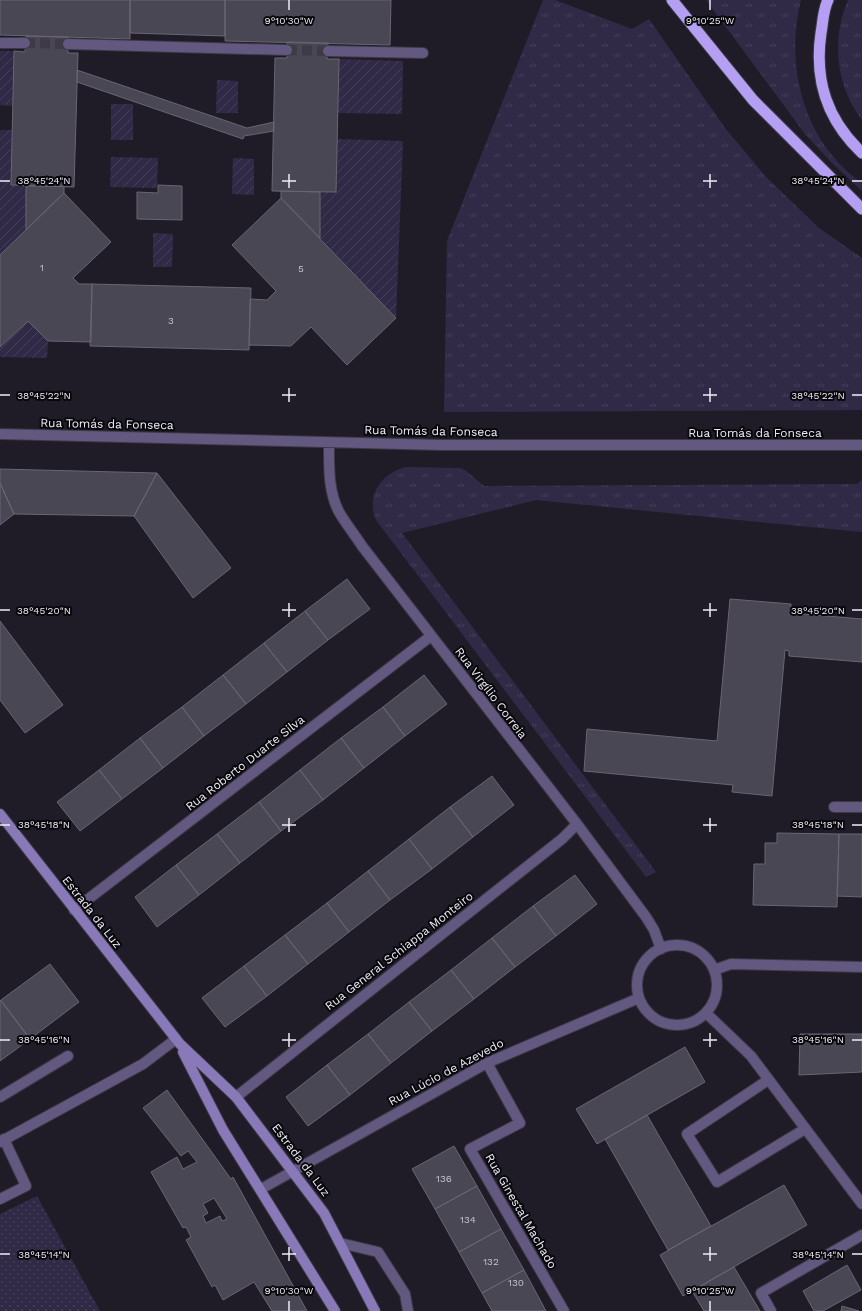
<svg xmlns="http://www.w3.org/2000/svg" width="862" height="1311" viewBox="0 0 862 1311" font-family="'Work Sans',sans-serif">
<defs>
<pattern id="grass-tufts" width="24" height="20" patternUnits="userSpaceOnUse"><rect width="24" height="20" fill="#312a47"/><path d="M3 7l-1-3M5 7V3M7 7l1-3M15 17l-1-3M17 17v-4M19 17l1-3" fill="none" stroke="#453f59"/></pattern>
<pattern id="park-dots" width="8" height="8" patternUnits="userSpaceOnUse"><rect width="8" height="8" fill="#312a47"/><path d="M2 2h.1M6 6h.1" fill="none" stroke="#453f59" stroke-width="1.8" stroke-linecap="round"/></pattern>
<pattern id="garden-furrows" width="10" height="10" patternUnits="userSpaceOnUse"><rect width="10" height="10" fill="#312a47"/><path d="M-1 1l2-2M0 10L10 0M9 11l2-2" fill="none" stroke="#453f59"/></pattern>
</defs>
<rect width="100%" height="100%" fill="#1f1c28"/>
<path fill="url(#grass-tufts)" d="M543,0h12l77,29 17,-10 76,109 42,50 52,50 43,30v152l-418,2 3,-171z
M706,0h95c-17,66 3,143 61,183v8l-30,-28 -27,-29z
M848,0h14v120c-26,-34 -31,-80 -14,-120z
M406,467l53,1 6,2 19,16 373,-2 5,-4v52l-326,-32 -134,33 254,339 -10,5 -270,-357c-10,-24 5,-47 30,-53z"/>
<path fill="url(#park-dots)" d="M37,1196l63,115h-100v-97z"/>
<path fill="url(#garden-furrows)" d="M0,51h14l-1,55 -13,-1z
M339,59l64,2 -1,53 -64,-1z
M217,80l21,1v32h-22z
M111,104h22v36h-22z
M0,130h12l-1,55 15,1v44l-26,25z
M337,139l66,2 -7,177 -76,-80v-46h16z
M111,157l47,1 -1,30 -47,-1z
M233,158l21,1v36l-22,-1z
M153,233l20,1 -1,33h-19z
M28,321l20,20 -1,17 -47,-1v-10z"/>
<path fill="#494754" stroke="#686674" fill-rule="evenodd" d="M0,0h130v39l-130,-4z
M130,0h95v36l-95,-3z
M225,0h166l-1,45 -165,-4z
M26,36l42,1v16h10l-4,134 -63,-2 3,-134 11,1z
M287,42l41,1 -1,16h12l-3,133 -64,-1 3,-133h12z
M77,70l170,58 27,-6v9l-30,5 -1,3 -166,-57z
M158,185l24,1v34l-45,-1v-27l21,1z
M26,186h38v7l-38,37z
M281,191l39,1v46l-39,-40z
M64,193l47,49 -38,36 6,6h13l-1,58 -43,-1 -20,-20 -28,26v-92z
M281,198l115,120 -49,47 -36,-38 -20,19 -42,-1 1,-46 17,1 9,-9 -44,-46z
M92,284l159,4 -2,62 -159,-4z
M0,469l157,4 -23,43 -120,-2 -14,-31z
M157,473l74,95 -38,30 -59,-82z
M0,483l14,31 -14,11z
M347,579l23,30 -42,31 -23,-29z
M730,599l61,5v9l71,6v43l-73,-6v-5l-4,-1 -13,146 -40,-4 1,-7 -149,-14 3,-42 130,12z
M305,611l23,29 -41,32 -23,-29z
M0,621l63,84 -38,28 -25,-33z
M264,643l23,29 -41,32 -23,-29z
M223,675l23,29 -42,32 -22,-29z
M424,675l23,29 -42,32 -22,-29z
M182,707l22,29 -41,32 -23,-30z
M383,707l22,29 -41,32 -23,-30z
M140,738l23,30 -41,31 -23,-29z
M341,738l23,30 -41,32 -23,-30z
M99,770l23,29 -42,32 -23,-29z
M300,770l23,30 -42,31 -22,-29z
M492,776l22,29 -41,32 -23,-30z
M259,802l22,29 -41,32 -23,-29z
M450,807l23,30 -41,32 -23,-30z
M777,833l62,1 -2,73 -84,-2 1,-41h11v-21h12z
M217,834l23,29 -41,32 -23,-30z
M839,834h23v63l-25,-1z
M409,839l23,30 -42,31 -22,-29z
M176,865l23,30 -42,32 -22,-30z
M368,871l22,29 -41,32 -22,-29z
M575,875l22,29 -41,32 -23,-30z
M327,903l22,29 -41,32 -23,-29z
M533,906l23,30 -41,31 -23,-29z
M285,935l23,29 -41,32 -23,-30z
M492,938l23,29 -41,32 -23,-29z
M50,964l29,38 -49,37 -29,-39z
M244,966l23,30 -42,31 -23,-29z
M451,970l23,29 -42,32 -23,-29z
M0,1000l30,39 -30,22z
M409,1002l23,29 -41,32 -23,-29z
M368,1034l23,29 -41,32 -23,-30z
M800,1034h62v38l-63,3z
M685,1047l20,35 -108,62 -21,-35z
M327,1065l23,30 -42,31 -22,-29z
M167,1090l64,89 2,-2 74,134h-35l-18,-29 -31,18 -8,-15 -3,2 -26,-47 5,-3 -5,-10 -3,1 -32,-56 26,-15 6,12 14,-7 -9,-11 -7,5 -38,-48zM214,1198l13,21 -5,2 -2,-5 -14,7 -3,-7 5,-3 -5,-9z
M647,1115l64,111 -43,24 -63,-111z
M454,1146l23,40 -42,23 -23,-40z
M784,1185l23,40 -124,71 -23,-41z
M477,1186l24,43 -42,23 -24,-43z
M501,1229l23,41 -42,23 -23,-41z
M847,1265l14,25 -38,21h-9l-11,-20z
M734,1267l26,44h-56l-12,-20z
M524,1270l22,41h-54l-10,-18z
M842,1306l17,5h-18z"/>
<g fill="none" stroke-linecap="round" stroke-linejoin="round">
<path stroke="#3e3b47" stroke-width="10" stroke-dasharray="10 5" stroke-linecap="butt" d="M25,43l43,1
M287,50l41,1"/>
<g stroke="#3c3945" stroke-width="12">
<path id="service" d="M834,807h28
M0,1142l143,-78 33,-25
M0,1199l26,-13 -22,-47
M340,1243l38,9 27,42 3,17"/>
</g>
<g stroke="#3c3945" stroke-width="12">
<path id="pedestrian" d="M0,43h25
M68,44l219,6
M328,51l95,2"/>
</g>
<g stroke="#3c3945" stroke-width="12">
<path id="minor" d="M0,434l442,11h420
M329,443c0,23 -1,48 10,69 7,12 16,23 23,34l215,278 69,93 8,13 7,19
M74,910l357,-274
M637 985a40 40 0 1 1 80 0a40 40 0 1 1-80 0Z
M714,970l17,-6 131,3
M706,1013l45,43 111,148
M487,1063l33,60 -50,26 94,162
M768,1080l-81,54 30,48 88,-53
M0,1097l68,-41
M236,1097l326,-258 15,-15
M261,1189l226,-126 152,-65
M771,1311l-10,-18 101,-58"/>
</g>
<g stroke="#3c3945" stroke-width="12">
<path id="secondary" d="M0,814l180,230 56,53 88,116 51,98
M183,1052l40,78 112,181"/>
</g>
<g stroke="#3c3945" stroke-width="13">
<path id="trunk" d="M672,0l81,100 109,109
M828,0c-5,10 -5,22 -7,33 -7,48 6,87 41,120"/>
</g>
<use href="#service" stroke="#625880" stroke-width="10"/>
<use href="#pedestrian" stroke="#625880" stroke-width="10"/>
<use href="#minor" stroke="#625880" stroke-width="10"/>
<use href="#secondary" stroke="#8979b9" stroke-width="10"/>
<use href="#trunk" stroke="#b49ff2" stroke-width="11"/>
</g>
<path fill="none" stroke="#eeecf5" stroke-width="1.5" d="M289,0v10M710,0v10M289,174v14M710,174v14M0,181h10M282,181h14M703,181h14M852,181h10M289,388v14M710,388v14M0,395h10M282,395h14M703,395h14M852,395h10M289,603v14M710,603v14M0,610h10M282,610h14M703,610h14M852,610h10M289,818v14M710,818v14M0,825h10M282,825h14M703,825h14M852,825h10M289,1033v14M710,1033v14M0,1040h10M282,1040h14M703,1040h14M852,1040h10M289,1247v14M710,1247v14M0,1254h10M282,1254h14M703,1254h14M852,1254h10M289,1301v10M710,1301v10"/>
<g text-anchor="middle" stroke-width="4" stroke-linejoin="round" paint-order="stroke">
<g font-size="10" fill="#c5c3cd">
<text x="42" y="271">1</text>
<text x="301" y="272">5</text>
<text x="171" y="324">3</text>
<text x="444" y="1182">136</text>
<text x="468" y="1223">134</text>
<text x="491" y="1265">132</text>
<text x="516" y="1286">130</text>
</g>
<g font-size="12" fill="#eeecf5" stroke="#08080c">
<text transform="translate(107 424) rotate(1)" y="4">Rua Tomás da Fonseca</text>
<text transform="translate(431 431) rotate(1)" y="4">Rua Tomás da Fonseca</text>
<text x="755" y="437">Rua Tomás da Fonseca</text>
<text transform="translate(491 693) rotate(53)" y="4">Rua Virgílio Correia</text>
<text transform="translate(245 763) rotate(-38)" y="4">Rua Roberto Duarte Silva</text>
<text transform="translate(92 912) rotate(52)" y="4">Estrada da Luz</text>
<text transform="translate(399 951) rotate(-38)" y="4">Rua General Schiappa Monteiro</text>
<text transform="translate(446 1072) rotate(-28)" y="4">Rua Lúcio de Azevedo</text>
<text transform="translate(301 1160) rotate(53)" y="4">Estrada da Luz</text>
<text transform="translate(521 1211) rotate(60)" y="4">Rua Ginestal Machado</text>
</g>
</g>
<g font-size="10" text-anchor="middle" fill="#eeecf5" stroke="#08080c" stroke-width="4" stroke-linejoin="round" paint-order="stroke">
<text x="289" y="24">9°10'30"W</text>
<text x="710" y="24">9°10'25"W</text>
<text x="44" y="184">38°45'24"N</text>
<text x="818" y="184">38°45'24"N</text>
<text x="44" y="399">38°45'22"N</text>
<text x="818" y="399">38°45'22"N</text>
<text x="44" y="614">38°45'20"N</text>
<text x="818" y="614">38°45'20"N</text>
<text x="44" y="828">38°45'18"N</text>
<text x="818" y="828">38°45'18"N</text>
<text x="44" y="1043">38°45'16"N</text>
<text x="818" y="1043">38°45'16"N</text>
<text x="44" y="1258">38°45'14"N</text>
<text x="818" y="1258">38°45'14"N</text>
<text x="289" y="1294">9°10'30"W</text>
<text x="710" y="1294">9°10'25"W</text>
</g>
</svg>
